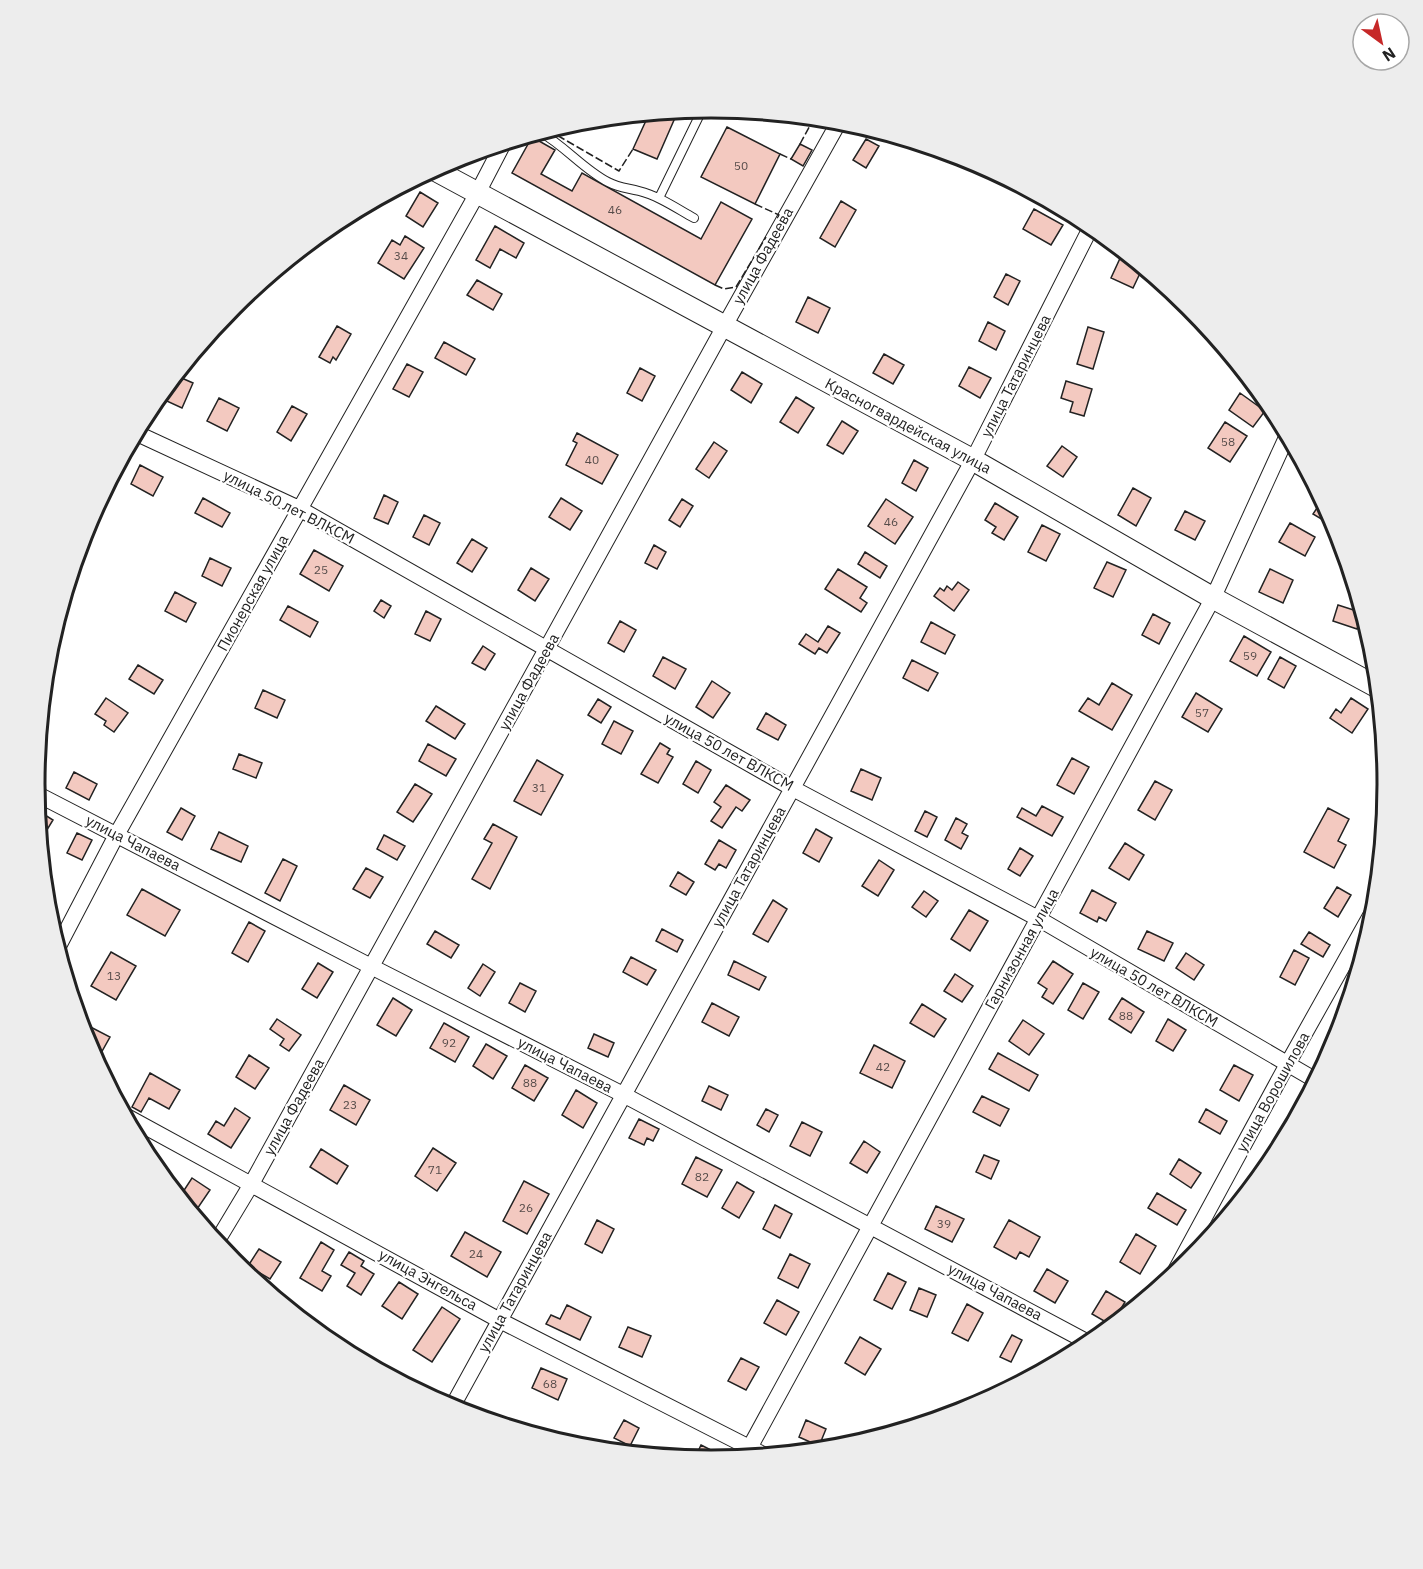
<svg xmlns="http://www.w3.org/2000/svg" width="1423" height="1569" viewBox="0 0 1423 1569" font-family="'IBM Plex Sans',sans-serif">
<rect width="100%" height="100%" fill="#fff"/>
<path fill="#f3c9c0" stroke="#222" stroke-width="1.5" d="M678,111l-21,48 -24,-10 16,-35z
M727,127l53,27 -25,50 -54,-27z
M532,137l23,13 -14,24 31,17 10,-18 119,66 20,-37 31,17 -37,66 -203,-112z
M866,139l13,7 -13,22 -13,-8z
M800,144l12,6 -9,16 -12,-7z
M420,192l18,11 -15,24 -17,-11z
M841,201l15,9 -21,37 -15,-9z
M1034,209l29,16 -12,20 -28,-16z
M495,226l29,17 -8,15 -16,-9 -10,19 -14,-8z
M405,236l19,12 -20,31 -26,-16 14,-23 8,5z
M1122,254l10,4 11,9 -10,21 -22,-10z
M1006,274l14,7 -12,24 -14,-8z
M477,280l25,14 -9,16 -26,-15z
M808,297l22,11 -12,25 -22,-11z
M988,322l17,9 -9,19 -17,-9z
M337,326l14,8 -15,26 -3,-3 -3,6 -11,-6z
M1088,327l16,5 -11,37 -16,-5z
M444,342l31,17 -9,16 -31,-17z
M884,354l20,11 -11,19 -20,-11z
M407,364l16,8 -14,25 -16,-8z
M969,367l22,11 -11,20 -21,-12z
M640,368l15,8 -13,25 -15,-8z
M742,372l20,12 -11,19 -20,-13z
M177,376l16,7 -11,25 -24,-11 10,-13 4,2z
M1066,381l26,8 -8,27 -14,-4 3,-10 -12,-4z
M1240,393l25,18 -12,16 -24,-17z
M796,397l18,11 -16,25 -18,-11z
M219,398l20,10 -12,23 -20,-10z
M292,406l15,8 -16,27 -14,-9z
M842,421l16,10 -15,23 -16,-9z
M1225,422l22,14 -17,26 -22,-14z
M577,433l41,22 -16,29 -36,-19 11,-22 -4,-2z
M714,442l13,9 -18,27 -13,-9z
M1062,446l15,11 -14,20 -16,-11z
M914,460l14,8 -12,23 -14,-8z
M140,465l23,12 -10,19 -22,-12z
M1133,488l18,10 -15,28 -18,-11z
M384,495l14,7 -10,22 -14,-6z
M203,498l27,15 -8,14 -27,-14z
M561,498l21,13 -12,19 -21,-13z
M682,499l11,7 -13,21 -11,-7z
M886,499l27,18 -18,27 -27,-18z
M1323,499l9,17 -4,7 -15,-9z
M995,503l23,14 -14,23 -12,-7 4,-6 -11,-7z
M1185,511l20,10 -10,19 -20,-10z
M424,515l16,8 -11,22 -16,-8z
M1290,523l25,14 -10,19 -26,-14z
M1042,525l18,9 -14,27 -18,-9z
M472,539l15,9 -15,24 -15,-9z
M654,545l12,7 -9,17 -12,-6z
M314,550l29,16 -14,25 -29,-17z
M865,552l22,14 -7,12 -22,-14z
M210,558l21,10 -9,18 -20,-10z
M1107,562l19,8 -13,27 -19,-9z
M531,568l18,11 -14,22 -17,-11z
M838,569l29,18 -7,11 7,5 -6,9 -36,-23z
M1270,569l23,11 -10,23 -24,-11z
M958,582l11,8 -15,21 -20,-15 6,-8 4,3 3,-5 5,4z
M175,592l21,11 -10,19 -21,-11z
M381,600l10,6 -7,12 -10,-7z
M1338,605l25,8 -6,16 -24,-8z
M288,606l30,16 -8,15 -30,-17z
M426,611l15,8 -11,22 -15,-7z
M1153,614l17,9 -11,21 -17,-9z
M620,621l16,9 -12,22 -16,-9z
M931,622l24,13 -10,19 -24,-12z
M828,626l12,7 -13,20 -8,-5 -4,6 -16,-10 7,-10 12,8z
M1244,636l27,16 -14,24 -27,-15z
M483,646l12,8 -10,16 -13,-7z
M663,657l23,12 -11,20 -22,-13z
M1280,657l16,9 -12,22 -16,-9z
M912,660l26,13 -10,18 -25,-13z
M138,665l25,15 -9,14 -25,-15z
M712,681l18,12 -17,25 -17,-11z
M1112,683l20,12 -20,35 -33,-19 9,-13 11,7z
M263,690l22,10 -8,18 -22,-10z
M1196,693l26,16 -14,23 -26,-15z
M106,698l22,15 -14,19 -10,-7 2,-4 -11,-7z
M1351,698l17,11 -16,24 -22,-15 6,-9 5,4z
M598,699l13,8 -10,16 -13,-8z
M436,706l29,18 -10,15 -29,-18z
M766,713l20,12 -8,15 -21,-11z
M614,721l19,10 -12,23 -19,-10z
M660,743l10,6 -3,5 6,3 -15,26 -17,-9z
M428,744l28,15 -10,17 -27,-15z
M239,754l23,9 -6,15 -23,-9z
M1072,758l17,9 -15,27 -17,-9z
M537,760l26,15 -22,40 -27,-14z
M696,761l15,9 -13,23 -15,-9z
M861,769l20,9 -9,22 -21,-9z
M74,772l23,12 -8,16 -23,-12z
M1155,781l17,9 -17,30 -17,-10z
M415,784l17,10 -19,28 -16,-10z
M726,785l24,15 -8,11 -6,-4 -14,21 -11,-7 10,-14 -7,-5z
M1042,806l21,11 -11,19 -35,-19 5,-9 14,8z
M181,808l14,8 -13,24 -15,-8z
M1328,808l21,11 -11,22 8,4 -12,23 -30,-16z
M37,810l16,10 -11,18 -2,-1z
M925,811l12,6 -10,20 -12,-6z
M956,818l11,6 -5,9 6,3 -7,13 -16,-9z
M493,824l24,13 -27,52 -18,-10 20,-36 -8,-4z
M816,829l16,9 -13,24 -16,-9z
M219,832l29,14 -7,16 -30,-13z
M77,833l15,7 -10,20 -15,-7z
M384,835l21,11 -8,14 -20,-11z
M719,840l17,10 -10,18 -7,-4 -4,6 -10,-6z
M1125,843l19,12 -15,25 -20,-12z
M1020,848l13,8 -13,20 -12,-7z
M283,859l14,7 -17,35 -15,-8z
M879,860l15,10 -16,26 -16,-10z
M366,868l17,9 -13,21 -17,-9z
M678,872l16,10 -8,13 -16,-9z
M1337,887l14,8 -13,22 -14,-9z
M142,889l38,21 -15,26 -38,-21z
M1092,890l24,13 -10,18 -7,-4 -2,5 -17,-9z
M924,891l14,10 -12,16 -14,-10z
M773,900l14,9 -19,33 -15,-8z
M969,910l19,11 -18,30 -19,-12z
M249,922l16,9 -17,31 -16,-9z
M662,929l21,11 -6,12 -21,-11z
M435,931l24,14 -8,13 -24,-14z
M1147,931l26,12 -9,18 -26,-12z
M1309,932l21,13 -7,12 -22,-13z
M1294,950l15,8 -14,27 -15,-8z
M111,952l25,14 -20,34 -25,-14z
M1186,953l18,12 -10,15 -18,-12z
M631,957l25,13 -9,15 -24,-13z
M734,961l32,16 -7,13 -31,-15z
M1053,961l20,13 -20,30 -11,-7 5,-8 -9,-6z
M318,963l15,9 -16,26 -15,-9z
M483,964l12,8 -15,24 -12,-8z
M955,974l18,12 -11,16 -18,-11z
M520,983l16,8 -11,21 -16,-9z
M1083,983l16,9 -16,27 -15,-9z
M393,998l19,12 -16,26 -19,-11z
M1122,998l22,14 -13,21 -22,-14z
M712,1003l27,14 -10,19 -27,-14z
M922,1004l24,15 -12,18 -24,-14z
M277,1019l24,16 -12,16 -9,-6 4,-6 -14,-10z
M1168,1019l18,11 -13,21 -17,-10z
M1023,1020l21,14 -15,21 -20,-14z
M79,1021l31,16 -14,25 -10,-19z
M444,1023l25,14 -14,25 -25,-14z
M594,1034l20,9 -6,14 -20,-9z
M486,1044l21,12 -14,23 -20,-13z
M874,1045l31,16 -13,27 -32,-15z
M998,1053l40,22 -9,16 -40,-22z
M249,1055l20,13 -14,21 -19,-12z
M525,1065l23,13 -14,23 -22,-13z
M1234,1065l19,10 -14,26 -19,-11z
M150,1073l30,17 -11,19 -20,-11 -8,14 -9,-5z
M344,1085l26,15 -14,25 -26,-15z
M709,1086l19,9 -7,15 -19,-9z
M576,1090l21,13 -14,25 -21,-13z
M982,1096l27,13 -9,17 -27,-14z
M1299,1100l6,4 -12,22 -7,-3z
M235,1108l15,10 -19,30 -23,-14 8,-13 8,5z
M766,1109l12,6 -9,17 -12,-7z
M1206,1109l21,12 -7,13 -21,-12z
M639,1119l20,10 -6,12 -6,-3 -3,7 -15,-7z
M802,1122l20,10 -12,24 -20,-10z
M864,1141l16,11 -13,21 -17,-10z
M433,1148l23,15 -19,28 -22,-15z
M321,1149l27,17 -11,18 -27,-17z
M146,1155l14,9 -4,6 -8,-10z
M984,1155l15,6 -8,18 -15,-7z
M696,1157l26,13 -15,27 -25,-13z
M1179,1159l22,14 -10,15 -21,-14z
M1264,1159l8,5 -19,23 -4,-2z
M192,1178l18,12 -17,25 -14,-17z
M524,1181l25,13 -22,40 -24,-13z
M737,1182l17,10 -15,26 -17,-10z
M1157,1193l29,17 -9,15 -29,-17z
M775,1205l17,9 -12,24 -17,-9z
M936,1206l28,13 -12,23 -27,-13z
M597,1220l17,9 -12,24 -17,-9z
M1009,1220l31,17 -11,20 -9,-5 -4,7 -22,-12z
M465,1232l36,20 -14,25 -36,-21z
M1136,1234l20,12 -16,28 -20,-12z
M321,1242l13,8 -12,21 9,5 -9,15 -22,-13z
M259,1249l22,13 -11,17 -22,-13z
M349,1252l15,9 -3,5 13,8 -13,21 -14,-9 8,-13 -14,-8z
M790,1254l20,10 -12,24 -20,-10z
M1047,1269l21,12 -13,22 -21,-12z
M888,1273l18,9 -14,27 -18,-9z
M399,1282l19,12 -16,25 -20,-13z
M919,1288l17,7 -9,22 -17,-7z
M1106,1291l19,11 -14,23 -19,-11z
M777,1300l22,12 -13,23 -22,-12z
M967,1304l16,9 -15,28 -16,-8z
M567,1305l24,12 -11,23 -34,-16 5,-9 9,4z
M442,1307l18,12 -28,43 -19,-12z
M628,1327l23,9 -9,21 -23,-10z
M1012,1335l10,5 -11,22 -11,-5z
M860,1337l21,12 -16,26 -20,-12z
M741,1358l18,9 -13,23 -18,-9z
M541,1368l26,11 -9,21 -26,-12z
M624,1420l15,8 -9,18 -16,-8z
M806,1420l20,9 -7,17 -20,-9z
M701,1445l16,8 -4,8 -19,-1z"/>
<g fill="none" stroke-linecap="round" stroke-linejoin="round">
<g stroke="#222" stroke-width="10">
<path id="lane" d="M540,132c25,14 43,37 68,50 11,6 20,6 31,9 20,5 37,17 55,27
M659,198l44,-90"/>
</g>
<g stroke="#222" stroke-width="17">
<path id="street" d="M136,433l164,76 492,279 247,131 278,162
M35,793l337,174 252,128 467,249
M57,949l60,-115 360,-640 26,-50
M124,1115l375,205 267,136
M216,1243l36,-60 472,-856 116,-207
M1171,1279l116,-214 89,-159
M451,1409l522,-949 119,-235
M744,1458l469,-860 75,-164"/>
</g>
<g stroke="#222" stroke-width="23">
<path id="secondary" d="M433,169l540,291 240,138 166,90"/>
</g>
<use href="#lane" stroke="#fff" stroke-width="8"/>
<use href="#street" stroke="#fff" stroke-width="15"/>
<use href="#secondary" stroke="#fff" stroke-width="21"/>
<path stroke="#222" stroke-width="1.5" stroke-dasharray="8 3" stroke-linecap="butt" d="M548,130l71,41 14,-22
M800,144l14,-26
M780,154l11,5
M755,204l24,11 -2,4
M715,285l9,4 12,-2 30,-50"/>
</g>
<g text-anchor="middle" stroke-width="4.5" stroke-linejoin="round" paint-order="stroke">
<g font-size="12" fill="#564c4a">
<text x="741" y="170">50</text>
<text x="615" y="214">46</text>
<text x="401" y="260">34</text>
<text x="1228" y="446">58</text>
<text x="592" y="464">40</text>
<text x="891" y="526">46</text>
<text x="321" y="574">25</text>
<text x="1250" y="660">59</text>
<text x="1202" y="717">57</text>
<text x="539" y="792">31</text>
<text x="114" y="980">13</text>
<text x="1126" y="1020">88</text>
<text x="449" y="1047">92</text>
<text x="883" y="1071">42</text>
<text x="530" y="1087">88</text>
<text x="350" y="1109">23</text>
<text x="435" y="1174">71</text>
<text x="702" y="1181">82</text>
<text x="526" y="1212">26</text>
<text x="944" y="1228">39</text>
<text x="476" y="1258">24</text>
<text x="550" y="1388">68</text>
</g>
<g font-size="15" fill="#222" stroke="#fff">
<text transform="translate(763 256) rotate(-61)" y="5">улица Фадеева</text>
<text transform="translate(1016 376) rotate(-63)" y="5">улица Татаринцева</text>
<text transform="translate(908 426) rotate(28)" y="5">Красногвардейская улица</text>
<text transform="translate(289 507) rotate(27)" y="5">улица 50 лет ВЛКСМ</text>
<text transform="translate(253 593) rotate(-61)" y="5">Пионерская улица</text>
<text transform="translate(529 682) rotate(-61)" y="5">улица Фадеева</text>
<text transform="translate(729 752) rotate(29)" y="5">улица 50 лет ВЛКСМ</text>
<text transform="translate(133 843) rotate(27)" y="5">улица Чапаева</text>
<text transform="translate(749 867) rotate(-61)" y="5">улица Татаринцева</text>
<text transform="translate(1022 949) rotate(-61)" y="5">Гарнизонная улица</text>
<text transform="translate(1154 987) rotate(30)" y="5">улица 50 лет ВЛКСМ</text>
<text transform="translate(565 1065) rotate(27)" y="5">улица Чапаева</text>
<text transform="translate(1273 1092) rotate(-61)" y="5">улица Ворошилова</text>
<text transform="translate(294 1107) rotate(-61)" y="5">улица Фадеева</text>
<text transform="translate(428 1280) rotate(29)" y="5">улица Энгельса</text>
<text transform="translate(515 1292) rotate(-61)" y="5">улица Татаринцева</text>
<text transform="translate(995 1292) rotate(28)" y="5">улица Чапаева</text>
</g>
</g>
<path d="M0 0H1423V1569H0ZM45 784a666 666 0 1 1 1332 0a666 666 0 1 1-1332 0Z" fill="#ededed" fill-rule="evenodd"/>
<path fill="none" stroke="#222" stroke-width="3" d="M45 784a666 666 0 1 1 1332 0a666 666 0 1 1-1332 0Z"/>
<g transform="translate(1381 42) rotate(147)"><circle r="28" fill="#ffffff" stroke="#a7a7a7" stroke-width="1.5"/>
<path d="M0-4.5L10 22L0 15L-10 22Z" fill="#c62828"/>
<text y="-9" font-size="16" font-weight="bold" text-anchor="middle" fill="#222222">N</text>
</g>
</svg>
